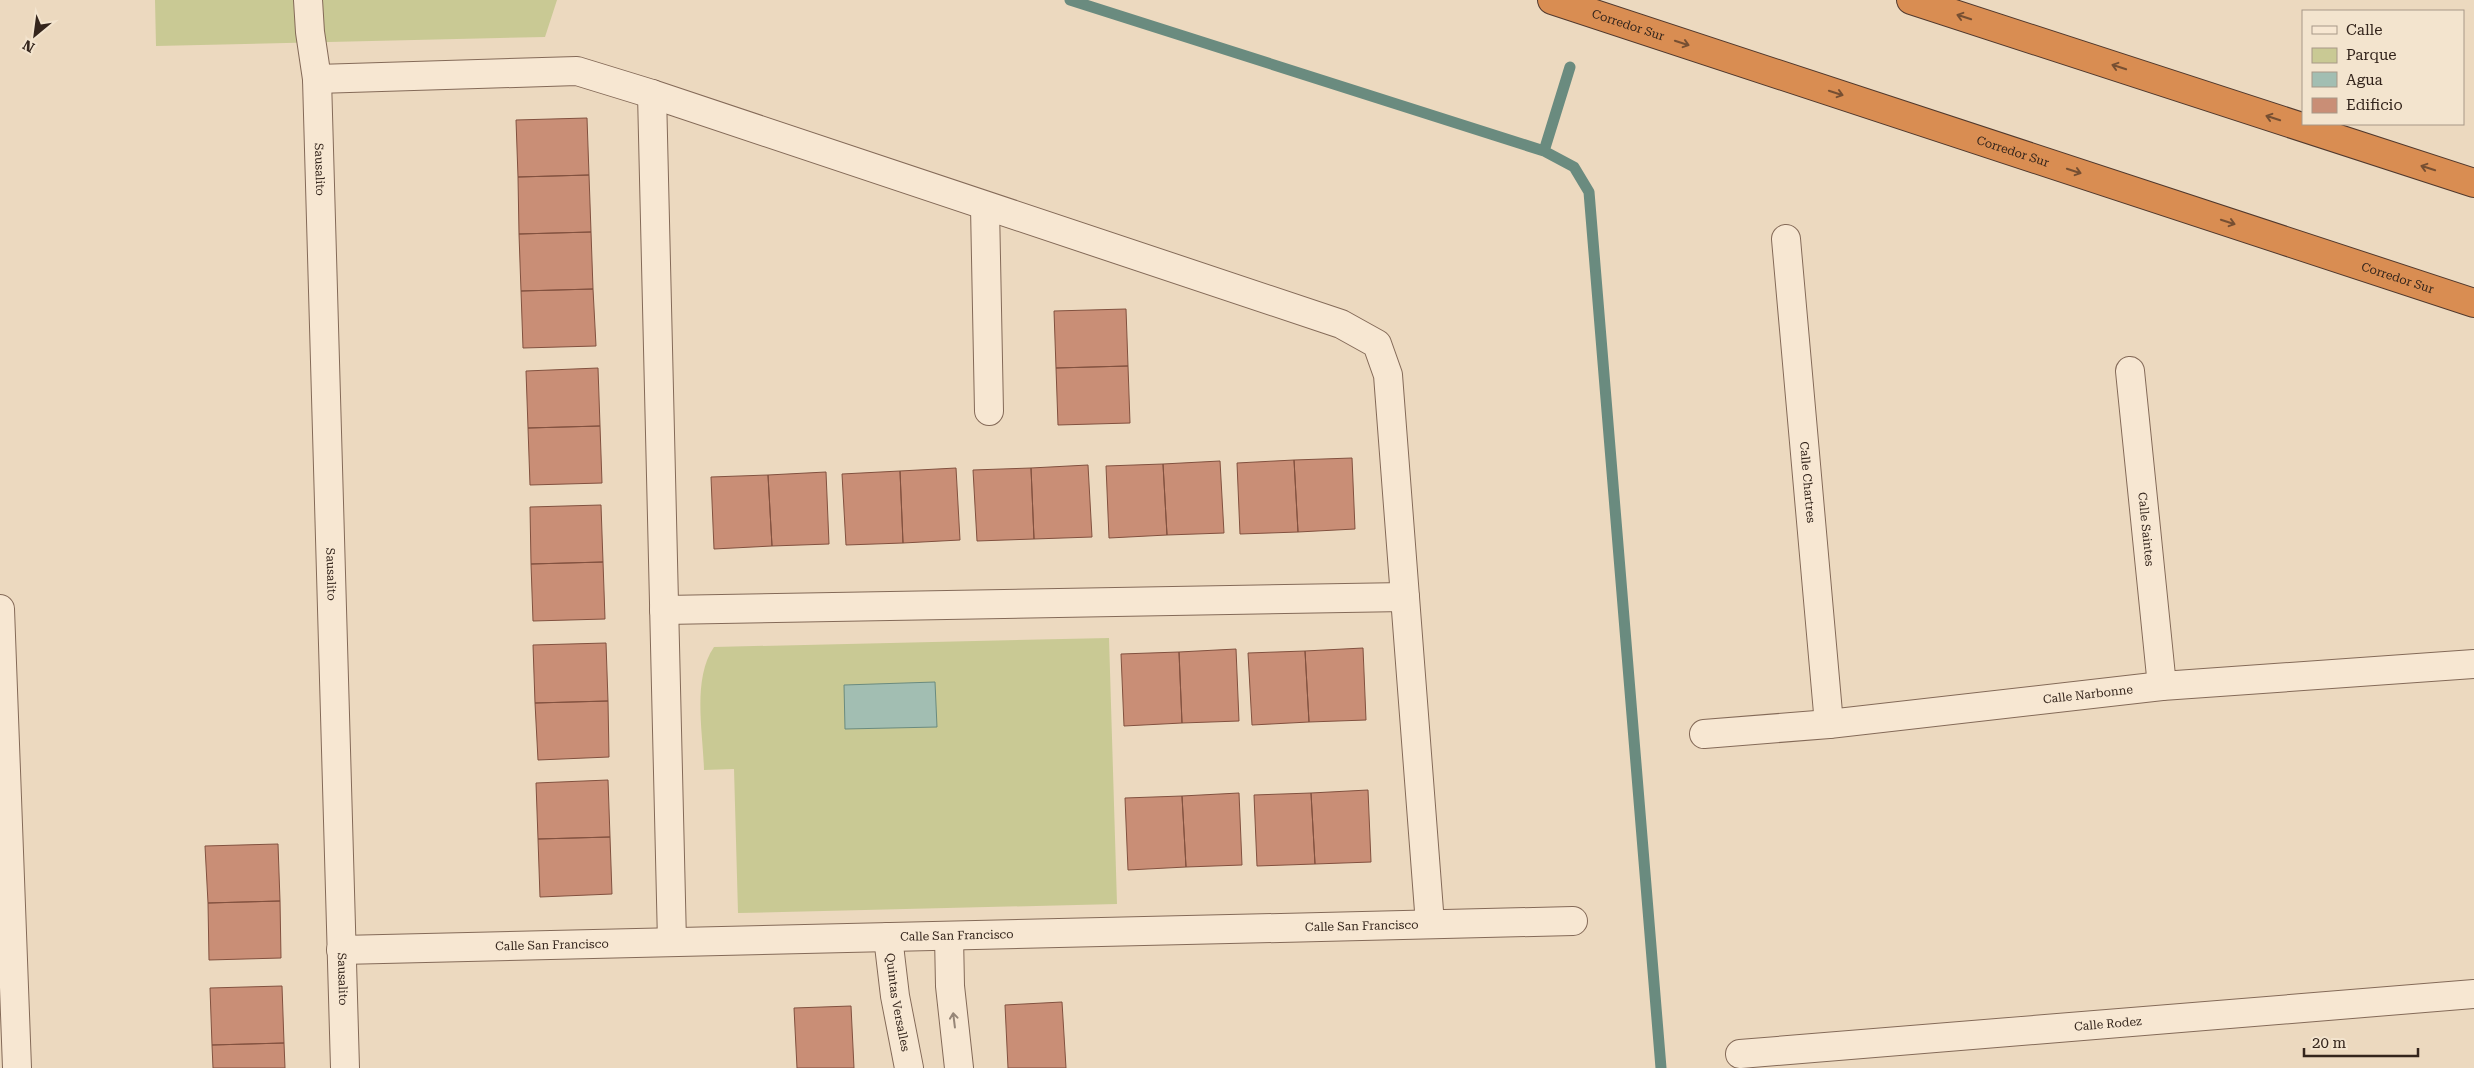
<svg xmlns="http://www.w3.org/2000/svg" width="2474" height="1068" viewBox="0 0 2474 1068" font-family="'Roboto Serif',serif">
<rect width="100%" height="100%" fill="#ecd9bf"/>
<path fill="#c9c994" d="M155,0h402l-12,37 -389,9z
M1109,638l8,266 -379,9 -4,-144 -30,1c-1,-38 -12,-91 10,-123z"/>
<path fill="#a2beb2" stroke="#6a8b7f" d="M935,682l2,45 -92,2 -1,-44z"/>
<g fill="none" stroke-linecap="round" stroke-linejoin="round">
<path stroke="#6a8b7f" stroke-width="11" d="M1070,0l474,151
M1570,67l-26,84 30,16 15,25 72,876"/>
</g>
<path fill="#c98e76" stroke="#82513f" d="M587,118l2,57 -71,2 -2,-57z
M589,175l2,57 -72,2 -1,-57z
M591,232l2,57 -72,2 -2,-57z
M593,289l3,57 -73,2 -2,-57z
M1126,309l2,57 -72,2 -2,-57z
M1128,366l2,57 -72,2 -2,-57z
M598,368l2,58 -72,2 -2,-57z
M600,426l2,57 -72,2 -2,-57z
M1352,458l3,71 -57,3 -4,-72z
M1294,460l4,72 -58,2 -3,-71z
M1220,461l4,72 -57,2 -4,-71z
M1163,464l4,71 -58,3 -3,-72z
M1088,465l4,72 -58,2 -3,-71z
M956,468l4,72 -57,3 -3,-72z
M1031,468l3,71 -57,2 -4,-71z
M900,471l3,72 -57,2 -4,-71z
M826,472l3,72 -57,2 -4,-71z
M768,475l4,71 -58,3 -3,-72z
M601,505l2,57 -72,2 -1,-57z
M603,562l2,57 -72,2 -2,-57z
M606,643l2,58 -73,2 -2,-58z
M1363,648l3,72 -57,2 -4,-71z
M1236,649l3,72 -57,2 -3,-71z
M1305,651l4,71 -57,3 -4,-72z
M1179,652l3,71 -58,3 -3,-72z
M608,701l1,56 -71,3 -3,-57z
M608,780l2,57 -72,2 -2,-56z
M1368,790l3,72 -56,2 -4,-71z
M1239,793l3,72 -56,2 -4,-71z
M1311,793l4,71 -58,2 -3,-71z
M1182,796l4,71 -58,3 -3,-72z
M610,837l2,57 -72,3 -2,-58z
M278,844l2,57 -72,2 -3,-57z
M280,901l1,57 -72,2 -1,-57z
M282,986l2,57 -72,2 -2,-57z
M1062,1002l4,66h-58l-3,-63z
M851,1006l3,62h-57l-3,-60z
M284,1043l1,25h-72l-1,-23z"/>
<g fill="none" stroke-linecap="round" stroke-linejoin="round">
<g stroke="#846a58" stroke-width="30">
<g id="minor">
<path id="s1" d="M308,0l2,32 7,47 28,989"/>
<path d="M317,79l260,-8 75,23 689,230 36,20 11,31 42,549"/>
<path d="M652,94l20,848"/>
<path d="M985,207l4,204"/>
<path id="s2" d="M1786,239l43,485"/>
<path id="s3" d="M2130,371l32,315"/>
<path d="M0,609l17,459"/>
<path d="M664,610l741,-13"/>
<path id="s4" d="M1704,734l125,-10 333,-38 312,-22"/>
<path d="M949,936l1,50 9,82"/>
<path id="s5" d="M888,937l7,59 14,72"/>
<path id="s6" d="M341,950l1232,-29"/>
<path id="s7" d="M1740,1054l734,-60"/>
</g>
</g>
<g stroke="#51392d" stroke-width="30">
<g id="highway">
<path id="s8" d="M1552,0l922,303"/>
<path d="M1911,0l563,183"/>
</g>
</g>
<use href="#minor" stroke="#f7e7d2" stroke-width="28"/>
<use href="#highway" stroke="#d98d52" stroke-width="28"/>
</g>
<defs><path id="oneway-shaft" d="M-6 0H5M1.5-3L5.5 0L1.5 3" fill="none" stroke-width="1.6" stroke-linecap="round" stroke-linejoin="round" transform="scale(1.25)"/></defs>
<g stroke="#764f32">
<use href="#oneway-shaft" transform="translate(1964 17) rotate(-162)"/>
<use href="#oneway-shaft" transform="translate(1682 43) rotate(18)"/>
<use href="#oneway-shaft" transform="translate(2119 67) rotate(-162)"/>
<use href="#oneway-shaft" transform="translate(1836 93) rotate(18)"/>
<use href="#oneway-shaft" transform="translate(2273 118) rotate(-162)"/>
<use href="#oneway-shaft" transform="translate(2428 168) rotate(-162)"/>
<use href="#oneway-shaft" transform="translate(2074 171) rotate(18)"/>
<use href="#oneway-shaft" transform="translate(2228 222) rotate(18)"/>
</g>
<use stroke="#968677" href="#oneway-shaft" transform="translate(954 1020) rotate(-97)"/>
<g text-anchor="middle" stroke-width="5" stroke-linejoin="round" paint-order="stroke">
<g font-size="12" fill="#34251c" stroke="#f3e4ce">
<text dy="4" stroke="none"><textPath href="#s8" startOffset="80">Corredor Sur</textPath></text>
<text dy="4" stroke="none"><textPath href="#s8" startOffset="485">Corredor Sur</textPath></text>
<text dy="4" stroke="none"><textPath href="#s1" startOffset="170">Sausalito</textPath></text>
<text dy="4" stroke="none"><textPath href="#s8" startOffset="890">Corredor Sur</textPath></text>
<text dy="4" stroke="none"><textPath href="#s2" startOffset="244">Calle Chartres</textPath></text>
<text dy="4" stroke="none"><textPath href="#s3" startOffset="159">Calle Saintes</textPath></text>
<text dy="4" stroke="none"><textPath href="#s1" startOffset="575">Sausalito</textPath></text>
<text dy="4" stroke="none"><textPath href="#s4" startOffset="386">Calle Narbonne</textPath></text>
<text dy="4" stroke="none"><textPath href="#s6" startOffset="1021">Calle San Francisco</textPath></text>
<text dy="4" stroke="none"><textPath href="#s6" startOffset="616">Calle San Francisco</textPath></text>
<text dy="4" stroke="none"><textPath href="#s6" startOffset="211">Calle San Francisco</textPath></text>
<text dy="4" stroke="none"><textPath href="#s1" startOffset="980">Sausalito</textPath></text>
<text dy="4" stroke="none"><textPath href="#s5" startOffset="66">Quintas Versalles</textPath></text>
<text dy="4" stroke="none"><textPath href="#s7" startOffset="369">Calle Rodez</textPath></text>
</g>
</g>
<rect x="2302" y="10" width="162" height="115" fill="#f3e4ce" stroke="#a79887"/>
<rect x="2312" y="26" width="25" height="8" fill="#f7e7d2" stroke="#a79887"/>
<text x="2346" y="35" font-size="15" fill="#34251c">Calle</text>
<rect x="2312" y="48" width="25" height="15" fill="#c9c994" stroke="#a79887"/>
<text x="2346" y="60" font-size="15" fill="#34251c">Parque</text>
<rect x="2312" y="72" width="25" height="15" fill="#a2beb2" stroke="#a79887"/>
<text x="2346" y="85" font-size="15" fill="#34251c">Agua</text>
<rect x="2312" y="98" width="25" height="15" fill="#c98e76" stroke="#a79887"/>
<text x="2346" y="110" font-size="15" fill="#34251c">Edificio</text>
<g transform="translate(35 35) rotate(209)" stroke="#f3e4ce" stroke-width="4" paint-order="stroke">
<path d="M0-4L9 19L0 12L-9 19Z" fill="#34251c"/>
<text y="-8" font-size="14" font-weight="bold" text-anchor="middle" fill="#34251c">N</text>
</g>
<path d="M2304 1048v8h114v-8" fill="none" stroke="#34251c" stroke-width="2.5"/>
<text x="2312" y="1048" font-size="15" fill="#34251c" stroke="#f3e4ce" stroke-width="4" paint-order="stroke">20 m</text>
</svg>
